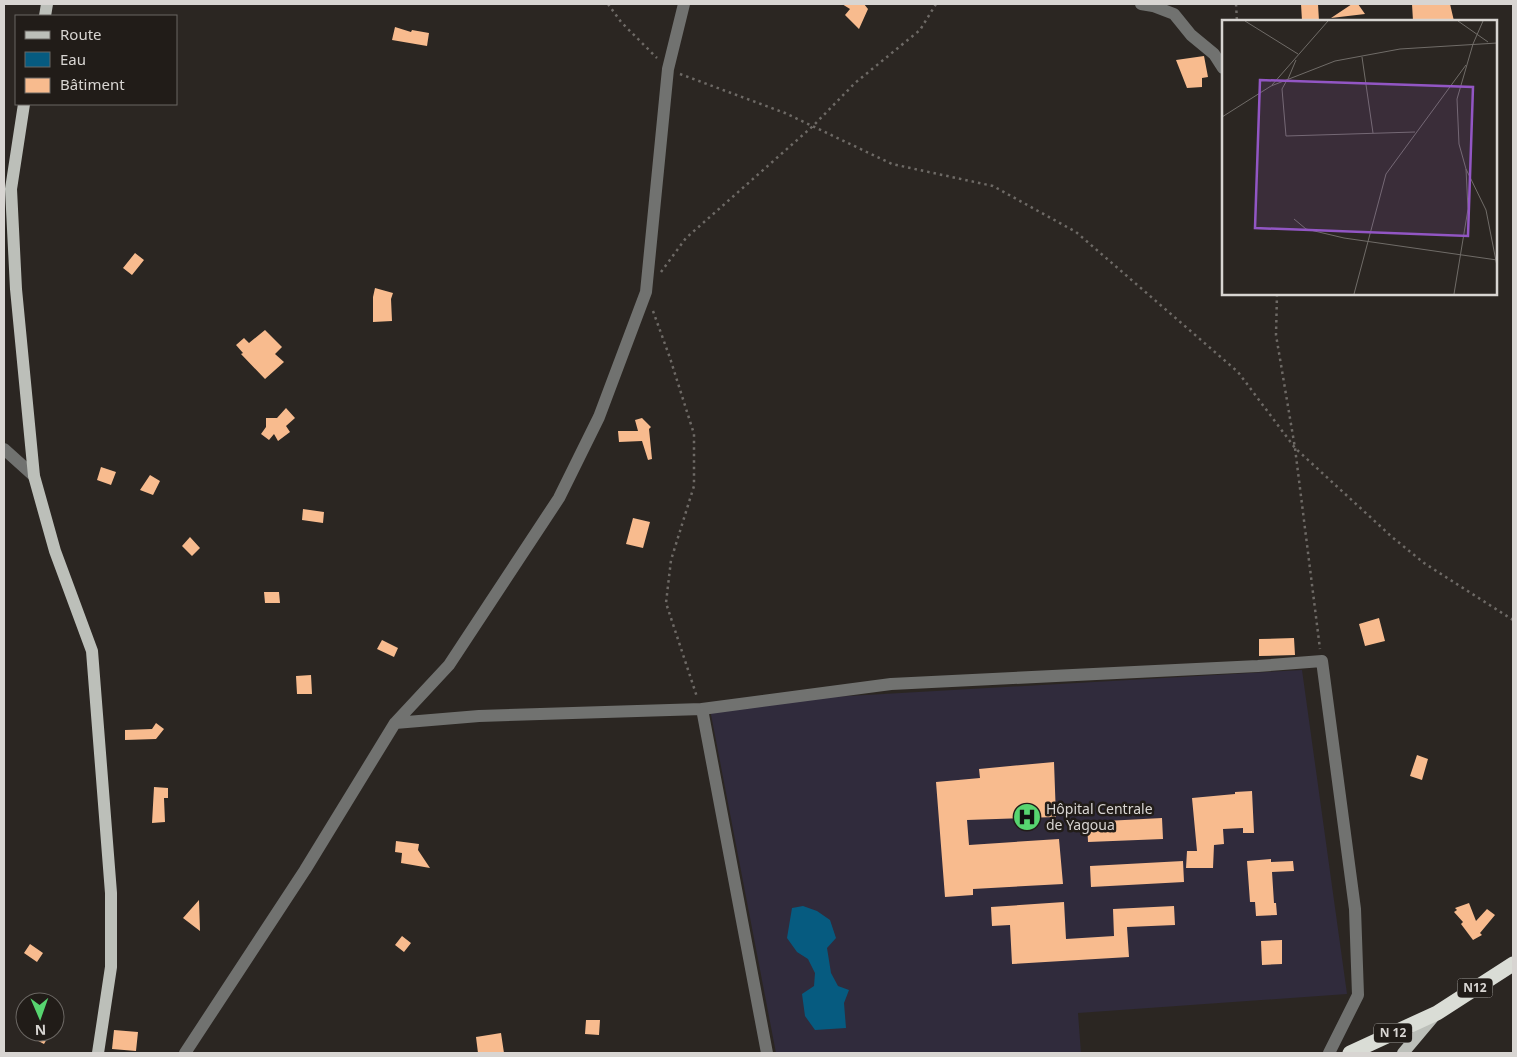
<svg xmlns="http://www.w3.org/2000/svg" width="1517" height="1057" viewBox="0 0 1517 1057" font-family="'Noto Sans',sans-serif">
<rect width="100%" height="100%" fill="#2b2622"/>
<path fill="#302b3c" d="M1302,670l45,324 -269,19 3,40h-305l-67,-349z"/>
<path fill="#065b80" d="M803,906l14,5 13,9 6,18 -9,10 4,25 7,13 11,4 -5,13 2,25 -31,2 -10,-14 -3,-22 12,-8 1,-13 -7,-14 -11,-7 -10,-14 5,-30z"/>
<path fill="#f8bb8e" d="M842,4h22l4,5 -9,20 -14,-14 5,-6z
M1301,4h17l1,17h-17z
M1352,4h6l7,10 -34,4z
M1412,4h38l4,17h-41z
M395,27l16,5 1,-2 17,3 -2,13 -35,-6z
M1204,56l4,21 -6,1v9l-15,1 -11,-28z
M135,253l9,7 -12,15 -9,-7z
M375,288l18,5 -2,6 1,22 -19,1v-25z
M265,330l17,17 -7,7 9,8 -19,17 -24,-25 2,-1 -7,-8 8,-7 5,5z
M286,408l9,10 -9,8 4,6 -12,9 -4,-7 -5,6 -8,-6 5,-7v-9h11z
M642,418l9,9 -2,2 3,30 -4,1 -6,-19 -23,1 -1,-11h20l-3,-11z
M101,467l15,5 -5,13 -14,-5z
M150,475l10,6 -7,14 -13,-5z
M303,509l21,3 -1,11 -21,-3z
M633,518l17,4 -7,26 -17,-4z
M190,537l10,11 -8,8 -10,-10z
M264,592h15l1,11h-15z
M1379,618l6,23 -20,5 -6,-22z
M1294,638l1,17 -36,1v-17z
M382,640l16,8 -4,9 -17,-8z
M311,675l1,19h-15l-1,-18z
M156,723l8,6 -8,10 -31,1v-10l27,-1z
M1417,755l11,4 -6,21 -12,-4z
M1054,762l2,55 -89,3 2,25 90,-6 4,45 -90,5v6l-28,2 -9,-115 44,-4 -1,-9z
M154,787l14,1v10h-4l1,24 -13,1z
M1252,791l2,42h-11v-5l-20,1 1,15 -10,1 -1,23h-27l1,-17h10l-5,-53 43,-4v-2z
M1162,818l1,21 -75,3 -1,-20z
M396,841l23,3 -1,6 12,18 -29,-5 1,-10 -7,-1z
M1271,859v3l22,-1 1,10 -22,1 2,31h2l1,12 -21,1 -1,-14h-5l-3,-41z
M1183,861l1,21 -93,5 -1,-21z
M199,900l1,31 -17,-13z
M1064,902l2,37 48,-3 -1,-27 61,-3 1,19 -48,2 2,30 -117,7 -2,-39 -18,1 -1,-19z
M1469,903l7,18 11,-12 8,6 -15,18 2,2 -9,5 -12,-16 2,-2 -9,-10 3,-2 -2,-2z
M402,936l9,7 -7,9 -9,-7z
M1282,940v24l-20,1 -1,-24z
M30,944l13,9 -6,9 -13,-9z
M586,1020h14l-1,15 -14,-1z
M114,1030l24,2 -2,19 -24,-2z
M21,1032h30l-7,12z
M501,1033l3,20h-26l-2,-16z"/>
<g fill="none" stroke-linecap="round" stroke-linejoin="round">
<path stroke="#6e6a66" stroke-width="2.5" stroke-dasharray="2.5 4" stroke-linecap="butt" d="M608,4l13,18 36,36
M1236,4l1,17
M680,74l105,39 107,51 101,22 83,46 162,140 57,76 97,89 32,26 89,57
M661,272l25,-34 127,-112 42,-43 65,-53 16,-26
M1277,294l-1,41 19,113 25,201
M653,311l17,47 24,76v52l-23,74 -5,43 31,94"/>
<path stroke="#717270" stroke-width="12" d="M1141,4l12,2 21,8 17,21 23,19 9,14
M4,449l30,27
M702,709l65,344
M395,723l84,-7 223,-7 189,-25 367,-18 64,-5 33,248 3,86 -29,58
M185,1053l120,-183 90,-147 54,-58 110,-167 40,-81 47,-125 22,-223 16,-65"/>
<path stroke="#bcbfb9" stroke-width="12" d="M45,16l2,-12
M24,104l-13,85 5,100 18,187 21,75 37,100 19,242v74l-13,86
M1403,1053l32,-38"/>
<path stroke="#daddd6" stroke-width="15" d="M1350,1053l87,-40 76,-49"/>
</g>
<defs>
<g id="hospital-disc" transform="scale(1.4375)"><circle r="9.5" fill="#57d570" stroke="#211c18"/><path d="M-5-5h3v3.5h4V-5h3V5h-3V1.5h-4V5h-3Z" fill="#111"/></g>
</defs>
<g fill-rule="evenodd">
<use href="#hospital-disc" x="1027" y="817"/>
</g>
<g text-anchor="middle" stroke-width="5" stroke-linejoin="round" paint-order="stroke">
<g fill="#211c18" stroke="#a19e9a" stroke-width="1">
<rect x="1457.5" y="978.5" width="35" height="19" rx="4"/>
<rect x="1374" y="1023.5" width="38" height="19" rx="4"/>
</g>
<g font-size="12" font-weight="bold" fill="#d8d5d2">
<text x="1475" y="992">N12</text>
<text x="1393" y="1037">N 12</text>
</g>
<g font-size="14" fill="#d8d5d2" stroke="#211c18" text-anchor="start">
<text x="1046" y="814">Hôpital Centrale<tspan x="1046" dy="16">de Yagoua</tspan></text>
</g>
</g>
<g transform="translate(1222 20)">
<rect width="275" height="275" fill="#2b2622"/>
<path fill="none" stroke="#706c68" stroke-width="1" d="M23,1l53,33M236,1l30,21M251,24l10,-23M140,37l11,76M66,59l8,-19M65,60l-5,9 4,47 129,-4M50,65l56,-64M0,97l49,-31 64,-25 65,-12 97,-6M244,149l20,41 11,56M72,199l12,10 38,9 153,22M132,274l32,-120 80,-109M232,274l14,-85 -2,-40 -7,-25 -2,-45 16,-55"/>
<path fill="#9256c4" fill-opacity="0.15" stroke="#9256c4" stroke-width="2.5" d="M38,60l213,7 -5,149 -213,-8z"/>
<rect width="275" height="275" fill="none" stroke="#d8d5d2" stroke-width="2.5"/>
</g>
<rect width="1517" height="1057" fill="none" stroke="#d8d5d2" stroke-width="10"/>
<rect x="15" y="15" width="162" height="90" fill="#211c18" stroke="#6a6662"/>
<rect x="25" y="31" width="25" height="8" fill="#bcbfb9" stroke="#6a6662"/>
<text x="60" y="40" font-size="15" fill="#d8d5d2">Route</text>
<rect x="25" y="52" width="25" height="15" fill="#065b80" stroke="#6a6662"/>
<text x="60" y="65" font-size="15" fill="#d8d5d2">Eau</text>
<rect x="25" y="78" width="25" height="15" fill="#f8bb8e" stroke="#6a6662"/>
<text x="60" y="90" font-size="15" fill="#d8d5d2">Bâtiment</text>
<g transform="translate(40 1017) rotate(178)"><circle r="24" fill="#211c18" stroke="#6a6662"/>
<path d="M0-4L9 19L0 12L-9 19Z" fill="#57d570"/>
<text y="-8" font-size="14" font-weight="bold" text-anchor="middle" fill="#d8d5d2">N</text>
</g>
</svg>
